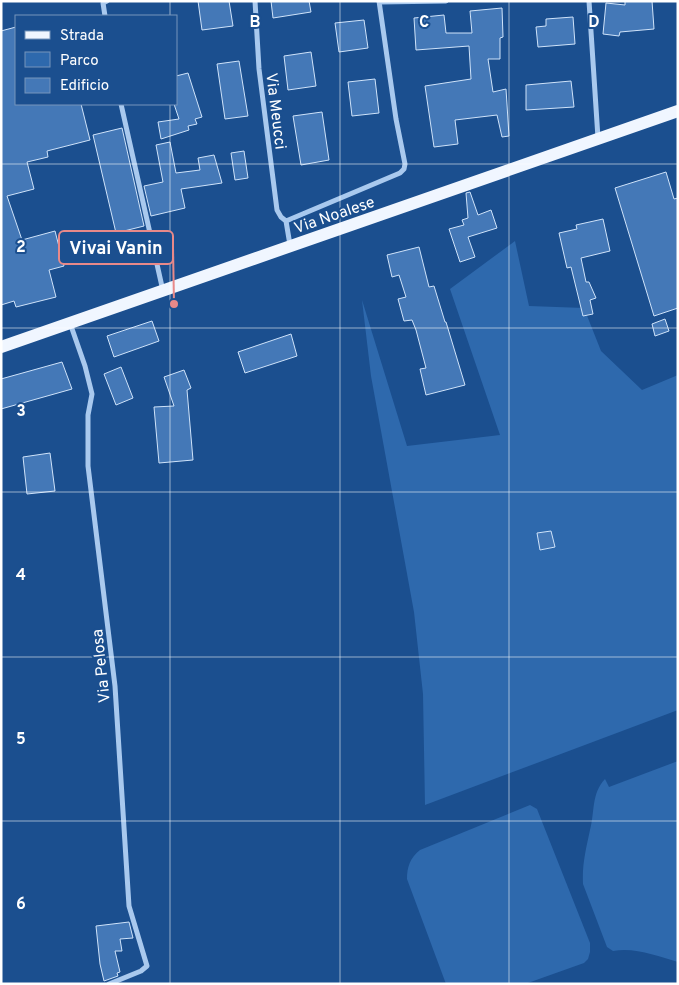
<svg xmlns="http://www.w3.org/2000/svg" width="679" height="985" viewBox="0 0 679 985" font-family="Overpass,sans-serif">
<rect width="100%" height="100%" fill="#1b4f8f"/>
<path fill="#2e69ad" d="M515,241l14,65 55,2 17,43 41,39 36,-15v335l-253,95 -2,-111 -9,-82 -43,-236 -9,-76 45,146 93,-11 -50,-146z
M678,761v201c-21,-6 -43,-15 -65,-11l-6,-4 -24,-63c-1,-20 3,-35 7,-54 5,-18 1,-36 15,-51l4,8z
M530,805l7,4 53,134v9l-2,7 -4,4 -59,21h-79l-39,-105c0,-12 3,-21 13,-29z"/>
<path fill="#4478b7" stroke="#cfe3fa" d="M198,1h31l4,25 -31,4z
M271,1h38l2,11 -38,6z
M625,1h27l2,28 -34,3 -1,4 -16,-2 3,-31 19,2z
M502,8l1,29 -3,1v21h-12l5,33 13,-3 3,47 -7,1 -5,-22 -42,5 3,24 -24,3 -9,-61 46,-7 -2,-33 -53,4 -2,-32 30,-3 2,18h26l-2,-22z
M573,17l2,27 -37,3 -2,-20 10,-1v-7z
M364,20l4,28 -29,4 -4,-29z
M16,27v77h65l9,36 -43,11 1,6 -21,5 7,27 -27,7 15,44 33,-9 9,35 -15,4 7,27 -40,10 -2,-6 -13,4v-274z
M311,52l5,34 -28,4 -4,-34z
M239,61l9,55 -23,3 -8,-55z
M188,73l14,44 -7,2 2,5 -9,2 1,4 -28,9 -3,-17 21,-3 -5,-15h2v-28z
M375,79l4,34 -27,3 -4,-34z
M571,81l3,26 -48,3v-25z
M322,112l7,48 -28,5 -8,-49z
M122,128l22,98 -28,7 -23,-98z
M170,142l6,31 24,-3 -2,-12 16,-3 8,28 -41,6 4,19 -34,8 -7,-30 19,-4 -7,-37z
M244,151l4,27 -13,2 -4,-27z
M666,172l8,27 4,-1v110l-24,8 -39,-128z
M470,192l8,23 13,-5 6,18 -29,9 7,20 -15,5 -11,-33 15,-4 -2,-5 6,-2 -2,-25z
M603,219l7,32 -29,7 5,24h3l7,16 -6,2 3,14 -10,2 -12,-49 -4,1 -8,-35 18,-4 -1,-4z
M419,247l10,40 5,-1 11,36h1l19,63 -39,10 -6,-26 6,-1 -10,-38 -4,-10 -8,1 -6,-22 8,-2 -7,-22 -7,2 -5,-22z
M665,319l4,12 -14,5 -3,-12z
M152,321l7,20 -45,16 -7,-21z
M291,334l6,22 -52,17 -7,-21z
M62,362l10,27 -71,20v-30z
M121,367l12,31 -17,7 -12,-31z
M184,370l7,18 -4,2 6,70 -34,3 -5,-56 20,-1 -10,-29z
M50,453l5,38 -28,3 -4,-37z
M551,531l4,16 -15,3 -3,-17z
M129,922l4,16 -13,1 2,12h-7l5,21 -3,1 1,3 -14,5 -4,-17 -4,-38z"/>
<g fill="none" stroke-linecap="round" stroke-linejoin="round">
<path stroke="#a9c9ee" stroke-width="5" d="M255,1l4,68 18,141 4,7 5,4
M589,1l9,137
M379,2l67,-1
M105,16l-2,-13 4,-2
M121,104l42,187
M286,221l114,-48 4,-4 1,-5 -9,-45 -17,-118
M286,221l4,24
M70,323l15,43 7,28 -4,21v51l27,220 14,220 18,60 -6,5 -32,13"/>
<path stroke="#f0f6ff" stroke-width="12" d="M1,347l677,-236"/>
</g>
<path fill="none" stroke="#fff" stroke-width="1" stroke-opacity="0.55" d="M170,1v15M340,1v983M509,1v983M170,104v880M1,164h677M1,328h677M1,492h677M1,657h677M1,821h677"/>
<g text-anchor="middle" stroke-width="4" stroke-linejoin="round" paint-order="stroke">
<g font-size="16" fill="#fff" stroke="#1b4f8f">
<text transform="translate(277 111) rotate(83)" y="6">Via Meucci</text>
<text transform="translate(334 214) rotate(-19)" y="6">Via Noalese</text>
<text transform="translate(100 666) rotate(-96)" y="6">Via Pelosa</text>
</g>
</g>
<g font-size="16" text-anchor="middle" font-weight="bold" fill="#fff" stroke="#1b4f8f" stroke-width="4" stroke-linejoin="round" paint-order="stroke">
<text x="255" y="27">B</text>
<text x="424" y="27">C</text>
<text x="594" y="27">D</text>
<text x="21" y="252">2</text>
<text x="21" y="416">3</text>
<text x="21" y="580">4</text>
<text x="21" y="744">5</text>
<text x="21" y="909">6</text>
</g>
<path fill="none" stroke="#e88989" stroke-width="2" d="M174 304L173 248"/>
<circle fill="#e88989" stroke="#1b4f8f" stroke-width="2" cx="174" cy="304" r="5"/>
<rect fill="#1b4f8f" stroke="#e88989" stroke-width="2" x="59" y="231" width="114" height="33" rx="5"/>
<g font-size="18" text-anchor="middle" font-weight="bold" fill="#fff">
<text x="116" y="254">Vivai Vanin</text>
</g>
<rect width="679" height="985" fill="none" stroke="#ffffff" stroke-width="5"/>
<rect x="15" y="15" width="162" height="90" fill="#1b4f8f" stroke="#7695bc"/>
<rect x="25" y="31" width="25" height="8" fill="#f0f6ff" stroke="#7695bc"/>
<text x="60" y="40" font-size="15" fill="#ffffff">Strada</text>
<rect x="25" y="52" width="25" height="15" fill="#2e69ad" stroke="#7695bc"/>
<text x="60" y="65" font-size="15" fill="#ffffff">Parco</text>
<rect x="25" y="78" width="25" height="15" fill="#4478b7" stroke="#7695bc"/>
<text x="60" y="90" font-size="15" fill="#ffffff">Edificio</text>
</svg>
